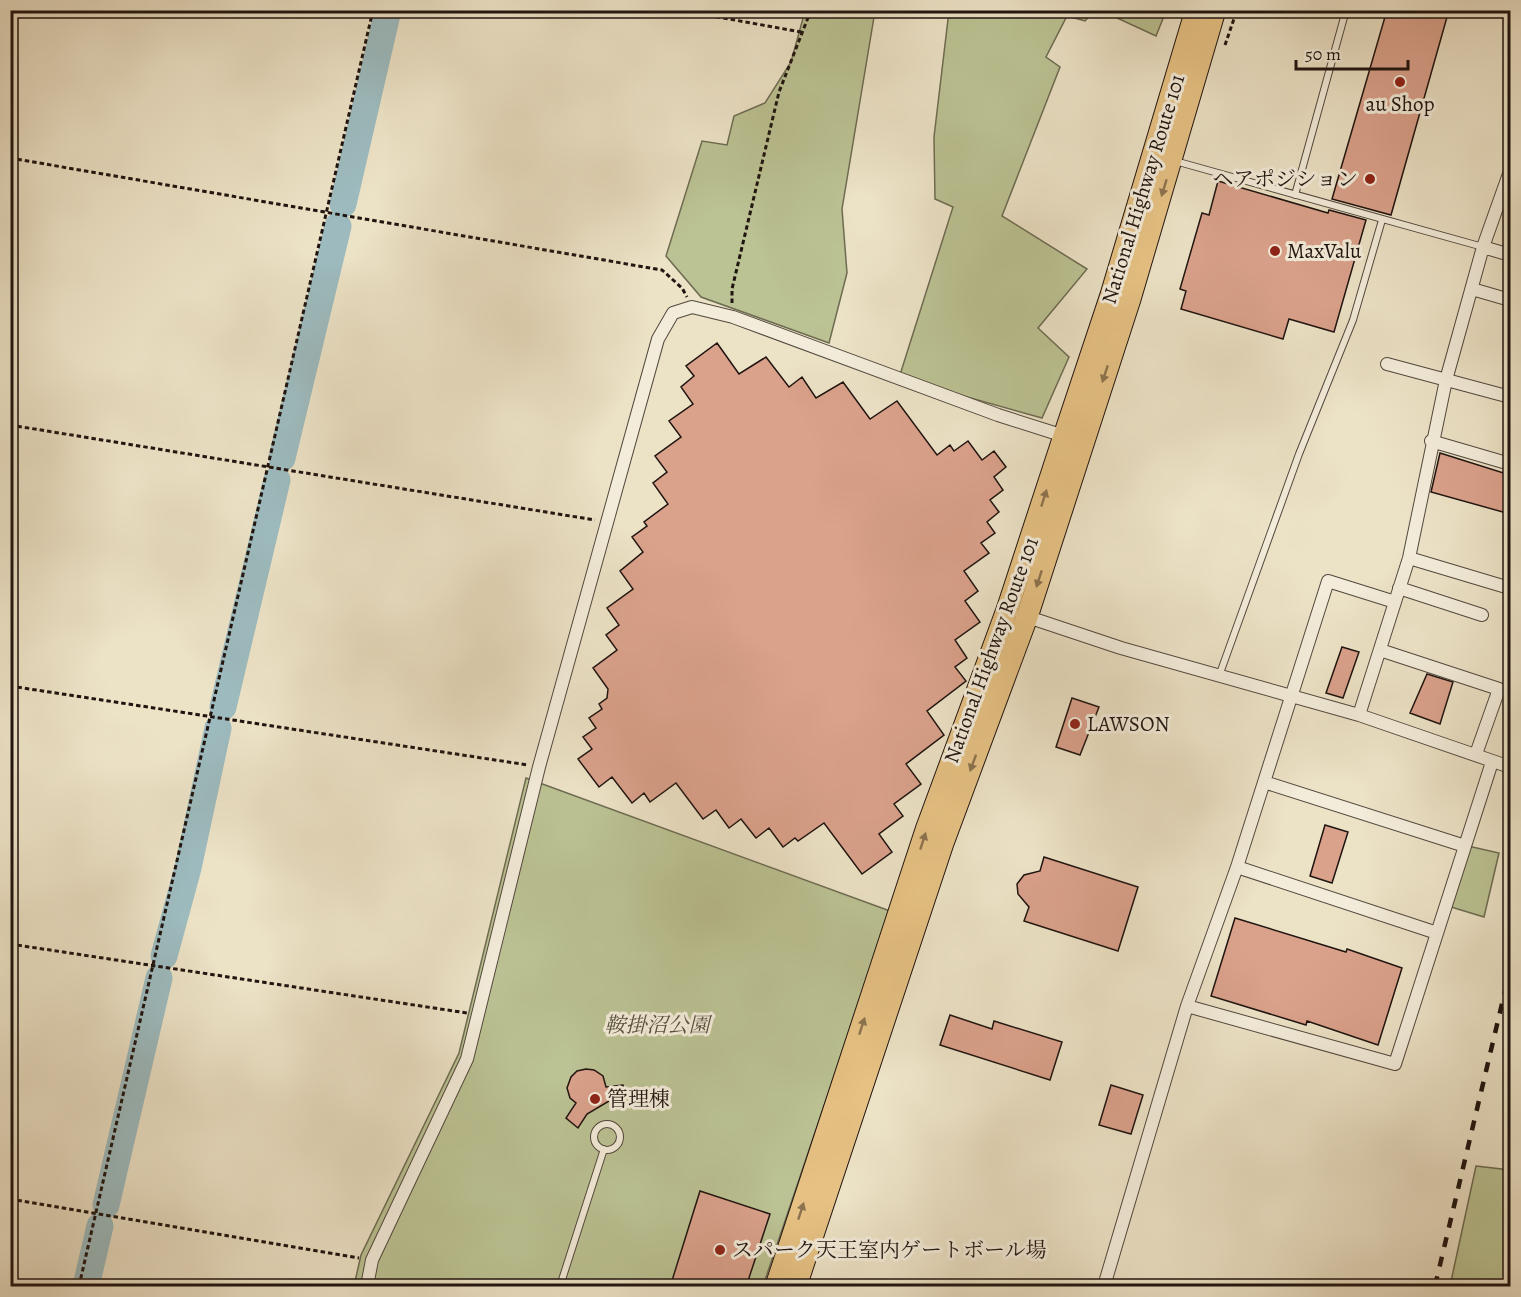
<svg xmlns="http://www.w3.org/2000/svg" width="1521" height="1297" viewBox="0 0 1521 1297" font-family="Alegreya,'Noto Serif JP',serif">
<rect width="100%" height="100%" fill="#ece2c6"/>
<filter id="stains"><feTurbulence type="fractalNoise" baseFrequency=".00333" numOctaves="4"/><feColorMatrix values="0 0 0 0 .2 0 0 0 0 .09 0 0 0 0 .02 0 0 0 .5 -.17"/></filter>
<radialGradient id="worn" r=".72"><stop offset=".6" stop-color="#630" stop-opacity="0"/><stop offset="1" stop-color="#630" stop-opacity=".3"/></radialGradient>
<path fill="#bbc293" stroke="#6d6b52" stroke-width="1.5" d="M805,11h70l-33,198 5,64 -18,70 -128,-46 -35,-41 36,-115 25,4 7,-29 31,-13 26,-41z
M949,11h145l-9,10 -18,-5 -21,41 14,10 -58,149 85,53 -49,59 31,29 -27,61 -143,-40 54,-171 -18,-8 -1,-62z
M1102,11h64l-10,25z
M526,778l364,133 -127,375h-409l7,-31 98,-202z
M1468,846l31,7 -15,64 -33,-10z
M1476,1166l34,4v116h-60z"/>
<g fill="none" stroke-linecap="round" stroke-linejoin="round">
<path stroke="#9dbbbf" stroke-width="27" d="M343,204l45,-194
M282,458l56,-232
M223,707l54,-227
M164,956l24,-88 30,-140
M106,1205l53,-227
M86,1286l14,-60"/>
</g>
<path fill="#daa18b" stroke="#1f1410" stroke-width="1.5" d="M1387,10h62l-58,205 -59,-16z
M1218,181l110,32 1,-3 37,10 -32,112 -45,-13 -6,20 -102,-30 5,-18 -6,-2 22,-76 7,2z
M717,343l22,31 27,-17 23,30 13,-10 14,21 27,-16 27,37 27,-18 40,54 13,-10 4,6 14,-10 14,19 12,-9 12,16 -12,10 9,13 -13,10 9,12 -12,10 8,11 -14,10 8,10 -25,18 14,20 -13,10 15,21 -25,18 12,18 -12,9 11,14 -39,30 17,24 -38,29 15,20 -27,20 9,12 -24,18 13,18 -30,22 -38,-51 -26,18 -3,-3 -12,9 -14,-19 -13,10 -15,-19 -12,9 -13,-18 -13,9 -27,-36 -26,19 -6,-9 -12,10 -20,-26 -13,10 -21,-28 14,-10 -9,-12 13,-9 -7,-10 13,-9 -3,-5 8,-6 1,-9 -15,-21 24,-18 -11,-15 13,-10 -12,-17 26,-19 -13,-18 23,-19 -11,-15 15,-11 -3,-4 24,-18 -15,-21 14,-11 -12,-16 26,-19 -12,-16 24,-17 -12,-17 13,-11 -8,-10z
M1440,453l70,22v39l-79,-22z
M1342,647l17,5 -16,46 -17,-5z
M1427,674l26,8 -13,42 -30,-11z
M1072,698l27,9 -19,48 -24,-8z
M1325,825l23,7 -16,51 -22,-7z
M1044,857l94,30 -20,64 -94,-30 5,-14 -11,-13 -1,-10 7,-9 16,-4z
M1235,918l111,34 1,-3 55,19 -24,77 -71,-24 -1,4 -95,-29z
M950,1015l42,14 2,-8 68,21 -12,38 -110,-35z
M586,1069l8,1 9,6 3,11 17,-2 4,13 -18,3 -22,13 -9,14 -12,-10 10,-15 -6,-5 -3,-10 4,-11 6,-6z
M1111,1085l32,10 -12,39 -32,-9z
M700,1191l70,23 -24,73h-76z"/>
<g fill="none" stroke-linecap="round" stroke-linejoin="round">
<g stroke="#52483e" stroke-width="8">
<path id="service" d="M1175,161l308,86
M1295,195l51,-185
M1219,676l80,-222 54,-134 29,-100
M594 1137a13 13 0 1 1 26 0a13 13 0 1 1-26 0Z
M560,1286l44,-137"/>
</g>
<g stroke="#52483e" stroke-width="14">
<path id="minor" d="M1483,247l27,8
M1472,289l38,11
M1387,364l123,33
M1431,441l79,23
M1409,558l97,29
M1399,588l83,27
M1022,615l99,33 238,67 151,52
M1380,650l119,39 -23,65
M1359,715l50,-157 37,-178 37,-133 27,-76
M1264,782l201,64
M1237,867l200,66
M1187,1006l208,58 97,-302
M367,1286l5,-26 95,-201 72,-292 119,-428 15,-26 19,-6 41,10 265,98 66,21
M1104,1286l83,-280 50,-139 91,-286 67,21"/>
</g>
<g stroke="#1f1410" stroke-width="23">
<path id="trunk" d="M776,1286l150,-456 81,-220 57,-174 47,-141 85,-285
M796,1286l147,-443 84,-226 103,-318 85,-289"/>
</g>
<path stroke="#1f1410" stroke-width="3" stroke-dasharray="4.5 3" stroke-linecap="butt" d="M679,10l122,22
M1225,45l12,-35
M10,158l652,112 20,18 5,9
M732,303v-14l47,-197 32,-82
M10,425l585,95
M10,686l518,79
M10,944l457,69
M10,1199l349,59
M79,1286l294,-1276"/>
<use href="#service" stroke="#f3ecda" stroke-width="6"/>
<use href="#minor" stroke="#f3ecda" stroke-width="12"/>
<use href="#trunk" stroke="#e6c183" stroke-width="21"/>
<path stroke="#1f1410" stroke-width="4.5" stroke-dasharray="10 10" stroke-linecap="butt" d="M1435,1286l75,-316"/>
</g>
<defs><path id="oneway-solid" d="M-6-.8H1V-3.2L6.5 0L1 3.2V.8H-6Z" transform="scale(1.5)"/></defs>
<g fill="#8c734f">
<use href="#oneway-solid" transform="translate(1164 188) rotate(107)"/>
<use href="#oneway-solid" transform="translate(1105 374) rotate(108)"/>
<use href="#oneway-solid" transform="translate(1044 498) rotate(-72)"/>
<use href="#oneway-solid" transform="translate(1039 579) rotate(108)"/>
<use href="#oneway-solid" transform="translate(973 763) rotate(110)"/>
<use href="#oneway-solid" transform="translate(923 841) rotate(-72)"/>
<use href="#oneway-solid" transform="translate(862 1026) rotate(-72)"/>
<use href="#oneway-solid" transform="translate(801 1211) rotate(-72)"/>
</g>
<g fill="#8f2418" stroke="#f3ecda" stroke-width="2">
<circle cx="1400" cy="82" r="6"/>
<circle cx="1370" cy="179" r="6"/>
<circle cx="1275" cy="251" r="6"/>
<circle cx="1075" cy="724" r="6"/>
<circle cx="595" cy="1099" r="6"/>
<circle cx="720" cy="1250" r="6"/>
</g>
<g text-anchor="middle" stroke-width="6" stroke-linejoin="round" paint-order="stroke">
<g font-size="21" fill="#1f1410" stroke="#f3ecda" text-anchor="start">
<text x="1400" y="111" text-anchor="middle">au Shop</text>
<text x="1358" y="186" text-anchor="end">ヘアポジション</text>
<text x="1287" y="258">MaxValu</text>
<text x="1087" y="731">LAWSON</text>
<text x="607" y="1106">管理棟</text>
<text x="732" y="1257">スパーク天王室内ゲートボール場</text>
</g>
<g font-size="21" fill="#1f1410" stroke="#f3ecda">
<text transform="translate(1143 189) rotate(-73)" y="7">National Highway Route 101</text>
<text transform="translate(991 650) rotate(-70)" y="7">National Highway Route 101</text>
</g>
<g font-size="21" font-style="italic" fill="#56513e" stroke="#f3ecda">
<text x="657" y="1032">鞍掛沼公園</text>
</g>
</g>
<rect width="1521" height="1297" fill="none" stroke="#ece2c6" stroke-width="36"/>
<rect x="12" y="12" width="1497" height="1273" fill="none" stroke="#1f1410" stroke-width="3"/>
<rect x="18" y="18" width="1485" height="1261" fill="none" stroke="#1f1410" stroke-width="1.5"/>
<path d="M1296 60v9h112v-9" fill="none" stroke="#1f1410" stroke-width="3"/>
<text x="1305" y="60" font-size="18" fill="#1f1410" stroke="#f3ecda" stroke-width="4.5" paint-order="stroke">50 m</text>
<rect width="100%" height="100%" filter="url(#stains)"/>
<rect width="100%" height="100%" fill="url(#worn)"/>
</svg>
